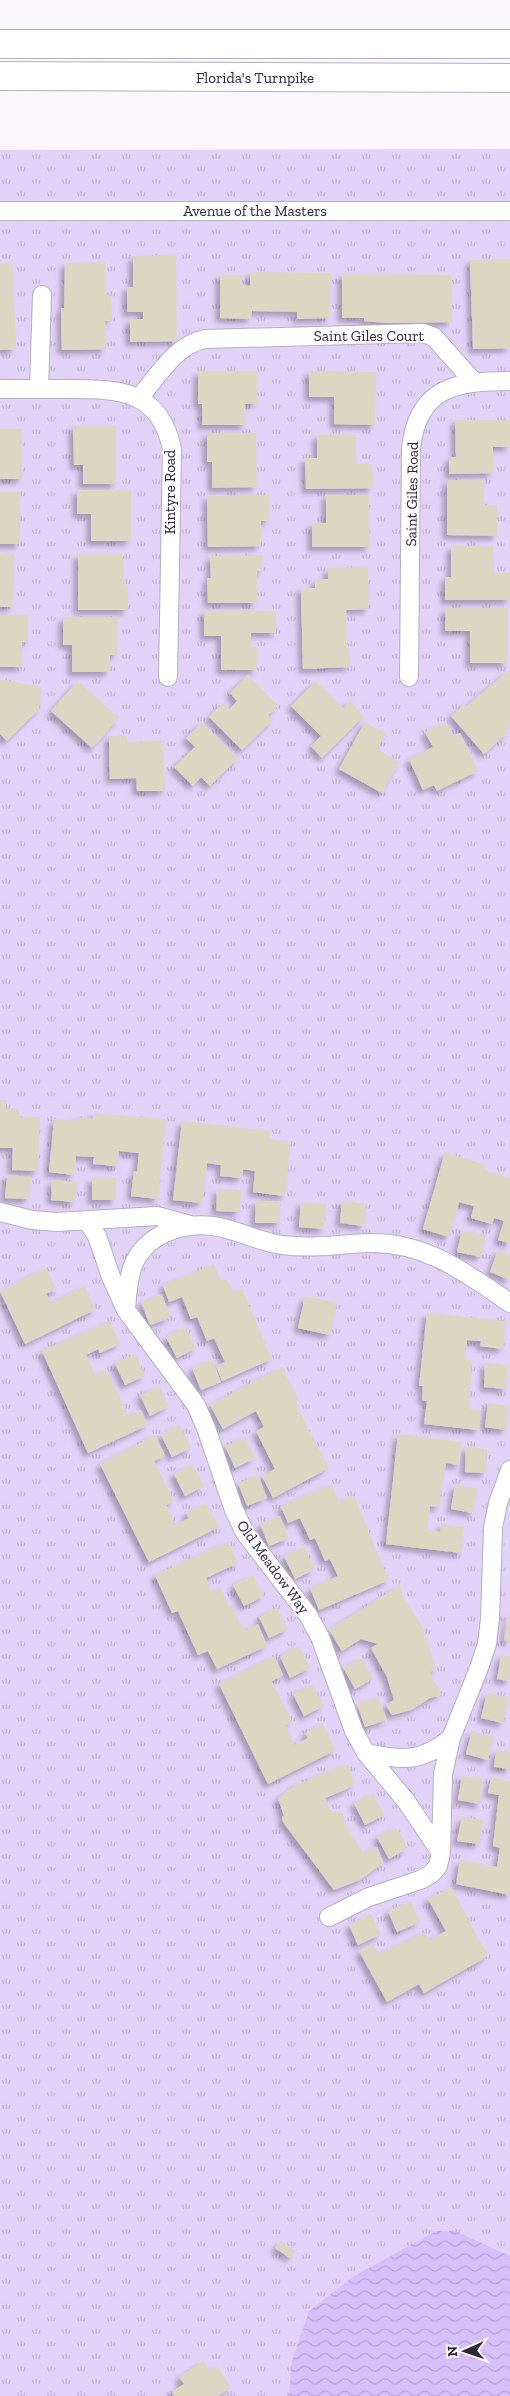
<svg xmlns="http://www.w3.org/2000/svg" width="510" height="2396" viewBox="0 0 510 2396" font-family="'Zilla Slab',serif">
<defs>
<pattern id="grass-tufts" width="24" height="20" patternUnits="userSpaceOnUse" patternTransform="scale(1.25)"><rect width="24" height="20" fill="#e1d3f8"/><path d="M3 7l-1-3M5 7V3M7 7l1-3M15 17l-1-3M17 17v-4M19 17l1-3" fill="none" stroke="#c1b5d5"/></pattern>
<pattern id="water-waves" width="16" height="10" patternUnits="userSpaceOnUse" patternTransform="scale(1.25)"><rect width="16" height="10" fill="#d5c0f9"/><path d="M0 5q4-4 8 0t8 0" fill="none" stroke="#b7a5d6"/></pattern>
<filter id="shadow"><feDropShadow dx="-4.5" dy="4.5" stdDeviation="2.5" flood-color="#0004"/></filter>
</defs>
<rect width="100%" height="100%" fill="#faf7ff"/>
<path fill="url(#grass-tufts)" d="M510,149v2247h-510v-2246z"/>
<path fill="url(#water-waves)" d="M436,2231h19l55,25v140h-221l3,-35 17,-50 45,-35z"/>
<path fill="#dbd7c3" filter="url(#shadow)" d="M176,255l1,86 -47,1v-23h13v-7h-16v-25h6v-31z
M510,259v89l-37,1 -3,-89z
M105,262v33l6,-1 1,27h-7l1,28 -44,1 -1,-42h3l1,-45z
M0,264h13l3,85 -16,1z
M250,272l81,1 -1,45 -33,1v-7l-45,-1 -1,8 -31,-1v-43h22l-1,10 9,1z
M342,274l110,1v47l-66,1 -22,-2v-3h-22z
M198,371h59v32l-12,1 1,21h-44v-21h-4z
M309,371l67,1 -1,53 -41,-1v-27h-25z
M455,420h55v27h-17v26l-44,1v-17h7z
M73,426h43v58h-33v-19h-9z
M0,429h22v50h-22z
M207,433h49l1,54 -45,1v-26h-5z
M356,434v30h16l1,24 -67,1 -1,-31h12v-23z
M447,480h37v25h13v31l-50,-1z
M77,490h54v51h-40v-27h-14z
M0,492h20v52h-20z
M269,495v26h-8v25l-53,1 -1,-51z
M326,495h43l1,52h-58v-24h14z
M451,546h42l1,27h16v27h-65v-23h6z
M0,554h14l-1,53h-13z
M78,554h45l1,31h4v25h-50z
M262,555v16h-5v32h-49l-1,-25h4l-1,-22z
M368,567l1,42 -23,1 1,37h2l1,20 -47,2 -2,-81h14v-8l13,-1v-11z
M446,608h61v55h-37v-32h-25z
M204,611h72v22h-25v14h6v23h-36v-34h-17z
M0,615h28v27h-6v25h-22z
M63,617h54v38h-7v17h-38v-27h-9z
M508,671l2,2v51l-5,4 3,4 -24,22 -33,-38 14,-12 2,2z
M248,675l30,31 -10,9 5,5 -31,30 -33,-33 14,-14 6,7 8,-9 -7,-8z
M0,679l41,8 -2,22 -32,32 -7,-7z
M78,681l41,37 -27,30 -41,-37z
M316,681l27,27 7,-7 14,15 -42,42 -11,-12 10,-10 -30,-30z
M202,722l36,36 -28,28 -9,-9 -8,9 -19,-19 21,-20 -9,-9z
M365,722l21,12 -9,15 22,13 -17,31 -43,-24z
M446,722l7,14 7,-3 18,38 -41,20 -3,-6 -11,5 -14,-31 24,-12 -8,-15z
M109,736h18v6l36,-1 2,50h-28l-1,-13 -26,1z
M0,1100h6v9h13v8h21l-2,54 -26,-1 1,-22h-13z
M93,1113l73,6 -8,80 -27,-3 3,-25 3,1 2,-19 -20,-2 -2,15 -24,-2 1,-7 -18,-1 -2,19 -25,-3 5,-53 23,2v-4l16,2z
M182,1121l87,10v8l22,3 -6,54 -32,-4 2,-21 -12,-2 -1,9 -22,-2 1,-11 -14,-2 -5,40 -29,-3z
M445,1152l41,13 -2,5 26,8v65l-12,-3 6,-19 -10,-3 -2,6 -21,-6 3,-12 -15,-4 -10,35 -26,-8z
M7,1175l24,2 -2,22 -24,-1z
M92,1178h24v22h-24z
M52,1180l25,2 -2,20 -24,-2z
M217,1189l24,1 -1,22 -24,-1z
M256,1201h24v22h-25z
M342,1201l25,3 -3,22 -24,-3z
M301,1202l25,2 -2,25 -25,-2z
M462,1230l24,5 -5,22 -24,-5z
M498,1250l12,5v25l-20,-8z
M214,1264l7,17 6,-2 6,13 9,-3 30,70 -50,22 -6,-15 9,-4 -11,-24 -7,3 -10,-24 -6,2 -9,-22 -13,5 -6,-17z
M46,1268l10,21 -10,5 5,9 34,-17 11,23 -71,35 -25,-53z
M162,1294l8,24 -20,7 -9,-23z
M305,1296l32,7 -7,32 -32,-7z
M427,1313l79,8 -3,28 -23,-3 1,-5 -14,-1 -2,20 7,1 -3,48 12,1 -2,20 -55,-6 3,-23 -5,-1 1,-14h-4z
M110,1321l10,23 -20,9 -2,-4 -12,6 9,20 12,-5 21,45 13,-5 7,15 -60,28 -46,-102z
M185,1327l11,21 -19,10 -11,-21z
M135,1354l10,22 -20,9 -10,-22z
M212,1359l9,23 -20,8 -9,-22z
M485,1363l23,2 -2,24 -22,-2z
M282,1367l17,34 -4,2 34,65 -56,30 -11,-22 13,-7 -19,-38 8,-4 -8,-16 -33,18 -13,-24z
M159,1386l10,20 -19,10 -10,-21z
M488,1403l21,3 -3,24 -21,-3z
M180,1425l11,23 -19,9 -11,-22z
M398,1434l64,8 -3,23 -13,-2 -7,44 -9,-1 -3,24 13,2 1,-8 23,3 -3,26 -75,-9z
M155,1435l10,21 -11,5 20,40 -8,4 10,20 13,-7 -3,-5 20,-10 13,24 -70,35 -49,-98z
M245,1437l10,21 -20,10 -10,-22z
M466,1447l21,2 -1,24 -21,-1z
M192,1464l12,22 -19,10 -11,-22z
M258,1475l9,23 -20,8 -9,-23z
M332,1484l7,18 15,-6 35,84 -70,30 -9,-22 28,-12 -8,-17 -5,2 -10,-23 -5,2 -10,-22 -12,5 -7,-17z
M455,1485l22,3 -4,25 -22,-4z
M280,1516l9,22 -20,8 -9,-22z
M228,1542l10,21 -32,15 6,14 9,-4 8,18 3,-1 12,25 14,-6 9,22 -50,23 -9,-18 -10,4 -20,-44 -6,2 -17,-38z
M304,1547l11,22 -20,10 -11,-23z
M253,1575l11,21 -20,10 -11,-21z
M400,1585l3,12 19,29 14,42 -6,4 12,23 -12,3 -19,12 -19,5 -6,-10 8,-5 -7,-23 -16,-29 7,-4 -17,-5 -19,12 -13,-21z
M277,1607l11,22 -19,9 -10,-21z
M509,1613h1v28l-6,-1z
M299,1646l11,22 -20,10 -10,-22z
M501,1655l9,1v25l-13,-2z
M274,1656l9,19 -11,6 20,41 -7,3 10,20 13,-7 -3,-5 18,-10 13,27 -68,34 -49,-100z
M362,1658l11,21 -18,10 -12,-22z
M313,1684l11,22 -20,10 -11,-22z
M487,1693l22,5 -6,25 -22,-5z
M378,1697l9,23 -22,7 -8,-23z
M472,1731l22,6 -6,23 -22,-6z
M496,1750l14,2v17l-16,-2z
M348,1764l7,19 -10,7 -20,8 5,13 12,1 6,17 15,23 14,-5 6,16 -23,17 -26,10 -51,-68 -1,-5 2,-1 -6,-18 19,-14z
M462,1776l22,3 -4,25 -22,-4z
M491,1778l19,3v114l-54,-11 4,-24 37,7 3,-19 -7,-2 6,-51 -11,-2z
M373,1794l11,21 -19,10 -11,-22z
M462,1817l22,3 -5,24 -22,-3z
M397,1827l11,21 -19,11 -12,-22z
M451,1887l37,69 -64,37 -5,-9 -32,18 -28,-51 14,-7 6,10 46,-22 4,8 17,-9 -18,-32z
M411,1901l9,21 -23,10 -9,-21z
M371,1914l10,20 -23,11 -9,-20z
M281,2241l14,10 -5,7 -15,-10z
M203,2361l7,10 7,-5 14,21 -13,9h-44l-2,-4 12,-8 -5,-7z"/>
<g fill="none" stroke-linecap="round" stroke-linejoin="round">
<g stroke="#b6afc2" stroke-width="20">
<path id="minor" d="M0,211h510
M0,389c23,0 46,0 69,0 50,0 91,1 103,60l-4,228
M39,389l3,-94
M139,398c19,-22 36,-53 66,-59l218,-6 11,4 39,44
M409,677l2,-229c7,-62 47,-67 99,-67
M0,1212l32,8 25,2 100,-6 33,9
M87,1221l10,15 14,41 15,33 70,95 10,23 28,82 11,23 63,82 12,22 34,94 12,22 40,48 35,52
M126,1309c1,-13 2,-28 6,-41 12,-33 48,-46 81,-42 23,3 46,16 69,19 30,4 58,-1 88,-2 56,-1 96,30 140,60
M366,1753c37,7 55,10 85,-15
M329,1917l40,-20 51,-17 11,-6 7,-8 3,-13 2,-79 8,-36 28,-70 8,-24 3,-25 3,-91 5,-25 12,-33"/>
</g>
<g stroke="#b6afc2" stroke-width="30">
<path id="motorway" d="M0,44h510
M0,76l510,2"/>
</g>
<use href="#minor" stroke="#fff" stroke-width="18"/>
<use href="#motorway" stroke="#fff" stroke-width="28"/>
</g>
<g text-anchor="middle" stroke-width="4" stroke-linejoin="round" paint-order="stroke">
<g font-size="15" fill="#2c2930" stroke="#faf7ff">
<text x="255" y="83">Florida's Turnpike</text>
<text x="255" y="216">Avenue of the Masters</text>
<text x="369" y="341">Saint Giles Court</text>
<text transform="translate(170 492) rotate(-90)" y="5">Kintyre Road</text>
<text transform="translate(412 494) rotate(-89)" y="5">Saint Giles Road</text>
<text transform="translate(273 1567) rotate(54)" y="5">Old Meadow Way</text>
</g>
</g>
<g transform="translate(465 2351) rotate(268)" stroke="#faf7ff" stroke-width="4" paint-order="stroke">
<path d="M0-4L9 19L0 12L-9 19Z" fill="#2c2930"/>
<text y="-8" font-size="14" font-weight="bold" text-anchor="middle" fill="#2c2930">N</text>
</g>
</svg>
